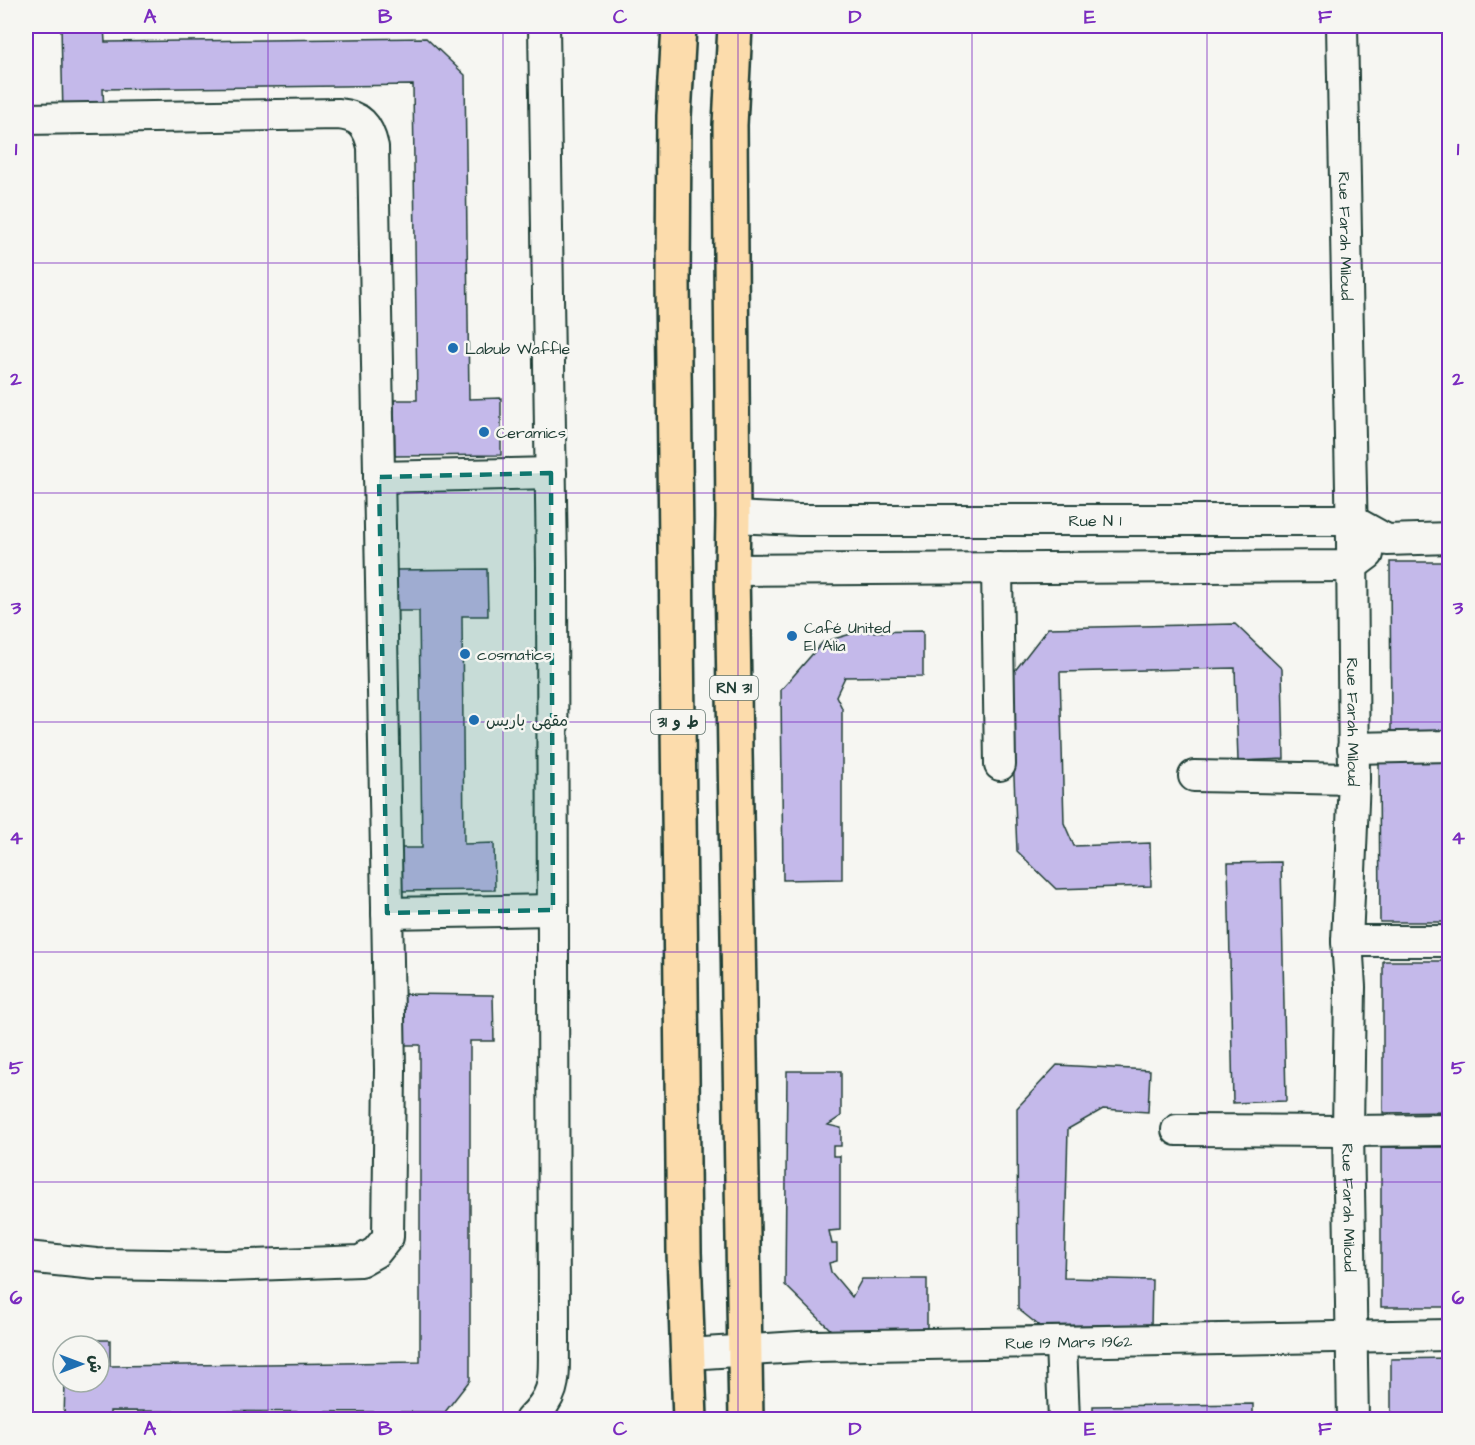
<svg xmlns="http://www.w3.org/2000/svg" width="1475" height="1445" viewBox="0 0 1475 1445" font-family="'Architects Daughter','Playpen Sans Arabic',sans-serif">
<rect width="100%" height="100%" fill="#f6f6f2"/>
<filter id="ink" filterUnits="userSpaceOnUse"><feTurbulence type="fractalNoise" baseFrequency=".0167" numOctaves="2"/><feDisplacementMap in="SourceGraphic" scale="12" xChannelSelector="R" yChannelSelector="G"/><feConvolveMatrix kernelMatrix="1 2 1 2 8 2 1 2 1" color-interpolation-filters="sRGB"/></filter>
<g filter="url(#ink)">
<path fill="#c4b9ea" stroke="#1f3d34" stroke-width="1.5" d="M61,26h43l1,16 321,-4 39,37 4,324 32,-1v57l-106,1 -1,-56h23l-4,-315 -310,4 1,25 -41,1z
M1390,562h60v169h-59z
M487,569l1,47h-26l2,228 30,-1 1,47 -95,1 -1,-43h23l-3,-237h-25v-41z
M1235,624l47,45 2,90 -46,2 -3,-93 -175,4 4,151 10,23 76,-3 1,43 -95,3 -39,-38 -7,-174 38,-49z
M923,631v45l-78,1 -9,19 6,12v171l-59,1 -2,-190 42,-48 35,-10z
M1379,759h71v163h-70z
M1281,862l5,239 -53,2 -5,-240z
M1383,961h67v151l-67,1z
M400,994l93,1 1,46h-24v339l-25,32 -335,-1v9h-46l1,-38h34v-36h-33v-6h44v26l310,-4v-317h-18z
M1057,1065l93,5 -2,42 -45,-3 -35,20 -4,149 88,2 -1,48h-109l-24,-19 -1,-201z
M787,1071h54v45l-13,9 13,3v18h-8v10h7v74l-11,1 3,13h5v17l-8,2 2,9 21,25 10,-18h65v54l-92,1 -50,-49z
M1381,1147h69v160h-69z
M1450,1358v62h-59v-61z
M1253,1404v16h-160v-14z"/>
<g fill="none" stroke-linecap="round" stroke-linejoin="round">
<g stroke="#1f3d34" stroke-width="34">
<g id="minor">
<path id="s1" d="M1342,26l10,515 2,238 -7,162 3,46 -2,144 5,289"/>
<path d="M26,119l312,-5c22,2 30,11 35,33l17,923 -2,167 -12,15 -16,9 -134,5 -130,-2 -70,-7"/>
<path d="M379,477l172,-4"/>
<path id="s2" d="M733,517l66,3h552l36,20 63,-2"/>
<path d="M997,568l3,197"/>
<path d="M732,570l620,-4 16,-12"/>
<path d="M1353,748l97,-2"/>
<path d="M1194,776l160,3"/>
<path d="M387,913l166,-3"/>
<path d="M1347,941h103"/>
<path d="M1177,1130l171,1 102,-1"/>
<path d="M1061,1343l3,77"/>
<path id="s3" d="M688,1354l126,-8 636,-11"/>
<path d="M530,1420c29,-28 23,-43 24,-80l-2,-774 -8,-540"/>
</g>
</g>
<g stroke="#1f3d34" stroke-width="38">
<path id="primary" d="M679,26l-5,90 -1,165 11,971 6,168
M735,26l-5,99 3,392 -1,53 14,850"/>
</g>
<use href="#minor" stroke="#f6f6f2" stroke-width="30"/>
<use href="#primary" stroke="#fcdcac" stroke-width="33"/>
</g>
</g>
<path fill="#0f766e" fill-opacity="0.2" stroke="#0f766e" stroke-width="4.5" stroke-dasharray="12 8" stroke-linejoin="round" d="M551,473l2,437 -166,3 -8,-436z"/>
<path fill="none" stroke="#7b2cbf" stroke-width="1.5" stroke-opacity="0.55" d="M268,26v1394M503,26v1394M738,26v1394M972,26v1394M1207,26v1394M26,263h1424M26,493h1424M26,722h1424M26,952h1424M26,1182h1424"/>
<g fill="#1f6fb2" stroke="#f6f6f2" stroke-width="2">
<circle cx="453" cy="348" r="6"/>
<circle cx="484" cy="432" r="6"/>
<circle cx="792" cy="636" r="6"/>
<circle cx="465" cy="654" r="6"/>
<circle cx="474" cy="720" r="6"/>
</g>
<g text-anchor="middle" stroke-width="5" stroke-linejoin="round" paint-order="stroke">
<g fill="#f6f6f2" stroke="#60746d" stroke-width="1.5">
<rect x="710" y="676" width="48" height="24" rx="4.5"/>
<rect x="651" y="710" width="54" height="24" rx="4.5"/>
</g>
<g font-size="15" font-weight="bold" fill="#1f3d34">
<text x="734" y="693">RN 31</text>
<text x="678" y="727">ط و 31</text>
</g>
<g font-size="16" fill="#1f3d34" stroke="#f6f6f2">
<text dy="6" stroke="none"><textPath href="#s1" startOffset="210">Rue Farah Miloud</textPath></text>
<text dy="6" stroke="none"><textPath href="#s2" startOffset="362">Rue N 1</textPath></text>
<text dy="6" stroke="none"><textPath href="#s1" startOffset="696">Rue Farah Miloud</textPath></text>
<text dy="6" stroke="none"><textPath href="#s1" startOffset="1182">Rue Farah Miloud</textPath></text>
<text dy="6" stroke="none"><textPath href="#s3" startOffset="381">Rue 19 Mars 1962</textPath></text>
</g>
<g font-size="16" fill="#1f3d34" stroke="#f6f6f2" text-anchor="start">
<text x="465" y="354">Labub Waffle</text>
<text x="496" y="438">Ceramics</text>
<text x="804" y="633">Café United<tspan x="804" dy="18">El Alia</tspan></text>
<text x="477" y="660">cosmatics</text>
<text x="486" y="726">مقهى باريس</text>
</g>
</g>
<rect width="1475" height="1445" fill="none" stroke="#f6f6f2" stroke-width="66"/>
<g transform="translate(81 1364) rotate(90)"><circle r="28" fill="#f6f6f2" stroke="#a0aca6" stroke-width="1.5"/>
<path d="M0-4.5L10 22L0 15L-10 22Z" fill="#1f6fb2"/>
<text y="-9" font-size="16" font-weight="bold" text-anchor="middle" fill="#1f3d34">ش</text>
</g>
<rect x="33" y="33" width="1409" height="1379" fill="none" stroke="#7b2cbf" stroke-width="2"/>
<g font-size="20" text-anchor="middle" font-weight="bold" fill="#7b2cbf">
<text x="150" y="23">A</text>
<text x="385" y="23">B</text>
<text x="620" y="23">C</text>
<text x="855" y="23">D</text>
<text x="1090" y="23">E</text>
<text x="1325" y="23">F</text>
<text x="16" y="155">1</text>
<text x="1458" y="155">1</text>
<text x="16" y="385">2</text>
<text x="1458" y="385">2</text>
<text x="16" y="614">3</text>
<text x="1458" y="614">3</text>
<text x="16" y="844">4</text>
<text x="1458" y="844">4</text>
<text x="16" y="1074">5</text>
<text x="1458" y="1074">5</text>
<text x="16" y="1304">6</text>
<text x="1458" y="1304">6</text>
<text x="150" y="1435">A</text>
<text x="385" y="1435">B</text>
<text x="620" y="1435">C</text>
<text x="855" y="1435">D</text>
<text x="1090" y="1435">E</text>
<text x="1325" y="1435">F</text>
</g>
</svg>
